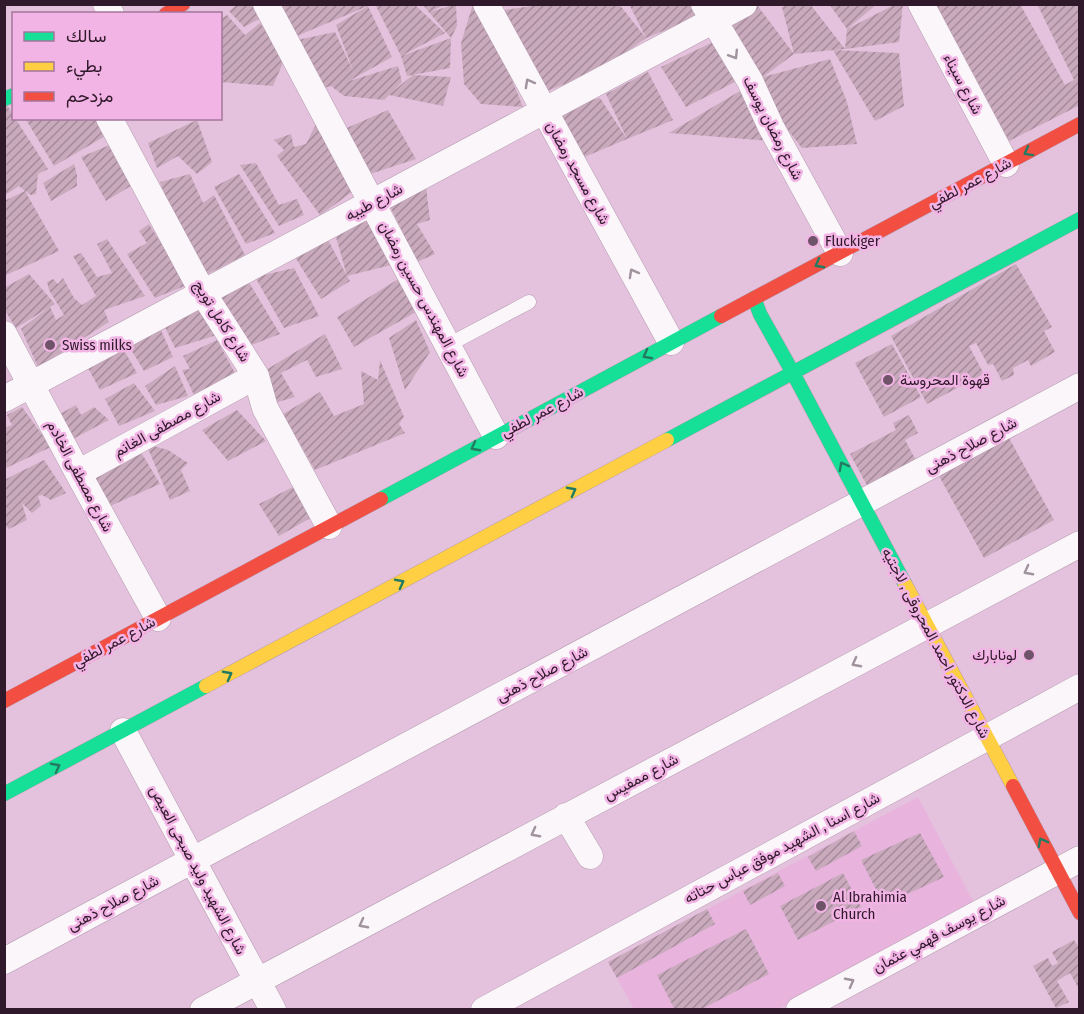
<svg xmlns="http://www.w3.org/2000/svg" width="1084" height="1014" viewBox="0 0 1084 1014" font-family="'Fira Sans Condensed',Vazirmatn,sans-serif">
<defs>
<pattern id="building-hatch" width="6" height="6" patternUnits="userSpaceOnUse" patternTransform="scale(1.5)"><rect width="6" height="6" fill="#c9aabd"/><path d="M-1 1l2-2M0 6l6-6M5 7l2-2" fill="none" stroke="#a48a9a"/></pattern>
</defs>
<rect width="100%" height="100%" fill="#e4c2dd"/>
<path fill="#e8b3dd" d="M918,797l57,108 -197,104h-144l-26,-47z"/>
<path fill="url(#building-hatch)" d="M238,4h20l5,13 -19,10 -15,-16z
M276,4h91l25,53 -43,24 49,-15 4,16 -10,10 21,-17 38,2 -8,29 -54,-11 -5,5 -40,-4 -13,-10 -11,3 -23,-49 38,-8 19,41 -18,-48 32,-19 -76,32z
M375,4h39l31,29 -44,23 50,-18 -1,30 -43,8 -6,-20z
M422,4h24l-16,8 26,-8 1,22 -6,12z
M473,4l33,61 17,42 -42,-3 -17,-20 -3,-41z
M546,4h73l27,34 -17,-34h67l6,11 -56,23 -45,32 -59,23 -38,-83z
M793,4h17l35,45 2,-20 49,-25h7l-4,38 -54,7 -51,5 -12,-47z
M829,4h48l-30,25z
M936,4h84l45,81 9,-5 -37,-76h43v101l-71,36z
M757,5l37,49 -31,23 -38,-56z
M227,15l18,20 15,-12 25,35 -12,28 -53,-4v-63z
M715,41l24,39 -53,27 -25,-40z
M833,50l66,3 5,53 -29,15z
M830,59l17,43 10,42 -55,4 -18,-23 -9,3 -12,-51z
M648,72l25,48 -46,19 -45,19 -32,-50 50,-10 27,41 -21,-45z
M740,91l29,50 -100,-8z
M6,104l8,12v2h1l33,51 -10,5 -2,20 -5,1 -6,-4 34,60 -55,25v-61l2,-1 -2,-13 21,-10 -6,-5 -15,10v-91z
M388,110l28,49 -46,15 -28,-44z
M25,118h75l9,16 -55,32z
M197,120l15,42 -15,12 -19,-18 -21,12 -9,-25z
M317,122l38,68 -35,25 -43,-59 7,-6 -10,-10 17,-6 3,13 12,-3z
M112,144l22,40 -28,17 -25,-44z
M256,163l23,42 18,-6 7,16 -25,11 -39,-61z
M74,164l3,11v11l-26,15 -8,-18z
M190,174l13,29 11,-8 31,60 -49,25 -36,-98z
M239,174l36,59 -29,11 -32,-57z
M426,187l4,33 -13,4 18,30 -18,8 -29,-60z
M369,213l26,51 -48,12 3,5 -29,18 -26,-42 31,-21 21,40 -11,-39z
M149,224l38,61 -32,13 -28,-44 20,-11 -8,-12z
M107,239l38,57 -41,14 5,12 -71,45 -17,-38 27,-21 -32,20 -12,-19v-21l25,-14 26,30 -5,3 6,13 8,-5 -15,-25 -2,-8 6,-3 5,5 5,-6 11,20 8,7 14,-9 -23,-40 8,-3 16,24 15,-4 -15,-29z
M1016,264l36,63 -8,4 11,21 -24,14 -3,-6 -15,8 1,7 -12,6 -9,-17 -5,1 -12,-22 -7,3 15,28 -57,30 -36,-68z
M294,268l25,48 -35,12 -29,-51z
M400,278l16,34 -62,35 -17,-30z
M247,279l33,55 -31,12 -30,-48z
M199,304l18,31 -42,13 -13,-27z
M416,320l14,32 -25,38 -16,-52z
M160,328l13,29 -29,14 -17,-28z
M325,334l17,35 -26,8 -9,-17 -26,13 14,24 -24,7 -15,-28z
M217,340l19,35 -42,20 -12,-25 8,-1 -7,-13z
M892,344l29,53 -37,20 -29,-54z
M124,350l13,23 -37,17 -12,-22z
M380,360l24,57 -5,7 6,9 -90,37 -32,-56 37,-22 14,24 30,-12 -3,-33 17,9z
M175,366l13,30 -32,9 -11,-19z
M134,383l21,28 -36,15 -14,-27z
M76,405l5,10 13,-8 15,13 -40,21 -13,-25z
M22,407l29,40 -47,22v-41l8,-3 -5,-10z
M237,410l29,31 -38,20 -26,-31z
M909,415l9,18 -13,7 20,37 -49,25 -26,-48 46,-24 -3,-7z
M997,416l57,104 -70,38 -57,-104z
M135,442l25,42 -50,22 -23,-38z
M146,444l22,6 20,13 -7,7 9,21 -20,9z
M44,460l22,33 -15,7 -9,-5 -4,1 3,10 -9,7 -10,-10 5,17 -18,9 -5,-5v-44z
M299,484l15,32 -35,20 -20,-32z
M854,831l8,15 -46,25 -8,-14z
M920,833l24,44 -60,28 -23,-45z
M778,873l7,13 -35,19 -7,-14z
M843,873l18,34 -63,33 -18,-34z
M707,909l8,15 -98,54 -9,-16z
M746,929l23,45 -69,36h-25l-18,-35z
M1074,940l6,9v42l-10,-18 -13,8 12,21 -13,6 -23,-42 15,-8 4,8 6,-3 -6,-11z"/>
<g fill="none" stroke-linecap="round" stroke-linejoin="round">
<g stroke="#b59bb0" stroke-width="15">
<path id="lane" d="M448,345l81,-43"/>
</g>
<g stroke="#b59bb0" stroke-width="27">
<path id="street" d="M106,4l5,10
M266,4l230,432
M486,4l185,338
M704,4l46,77 21,46 69,126
M921,4l85,160
M109,118l94,175 53,83 9,32 64,118
M4,334l74,139 80,145
M4,399l740,-395
M78,473l178,-97
M123,731l150,279
M566,816l24,40
M4,961l1076,-575
M203,1010l877,-466
M484,1010l596,-323
M799,1010l281,-151"/>
</g>
<g stroke="#b59bb0" stroke-width="15">
<path id="fast" d="M4,99l10,-4
M754,298l6,16 33,59 112,211
M667,440l413,-221
M381,499l340,-183
M4,794l202,-108"/>
</g>
<g stroke="#b59bb0" stroke-width="15">
<path id="slow" d="M905,584l108,202
M206,686l461,-246"/>
</g>
<g stroke="#b59bb0" stroke-width="15">
<path id="jam" d="M166,14l17,-10
M721,316l359,-192
M4,701l377,-202
M1013,786l67,127"/>
</g>
<use href="#lane" stroke="#fbf6fa" stroke-width="14"/>
<use href="#street" stroke="#fbf6fa" stroke-width="26"/>
<use href="#fast" stroke="#16e098" stroke-width="14"/>
<use href="#slow" stroke="#ffcf43" stroke-width="14"/>
<use href="#jam" stroke="#f24e42" stroke-width="14"/>
</g>
<defs><path id="oneway-chevron" d="M-2-3.5L2.5 0L-2 3.5" fill="none" stroke-width="1.6" stroke-linecap="round" stroke-linejoin="round" transform="scale(1.5)"/></defs>
<g stroke="#a0939d">
<use href="#oneway-chevron" transform="translate(734 55) rotate(58)"/>
<use href="#oneway-chevron" transform="translate(529 83) rotate(-119)"/>
<use href="#oneway-chevron" transform="translate(633 273) rotate(-119)"/>
<use href="#oneway-chevron" transform="translate(1028 571) rotate(152)"/>
<use href="#oneway-chevron" transform="translate(856 663) rotate(152)"/>
<use href="#oneway-chevron" transform="translate(535 833) rotate(152)"/>
<use href="#oneway-chevron" transform="translate(363 924) rotate(152)"/>
<use href="#oneway-chevron" transform="translate(850 982) rotate(-28)"/>
</g>
<g stroke="#237c62">
<use href="#oneway-chevron" transform="translate(1028 152) rotate(151)"/>
<use href="#oneway-chevron" transform="translate(819 264) rotate(152)"/>
<use href="#oneway-chevron" transform="translate(647 355) rotate(152)"/>
<use href="#oneway-chevron" transform="translate(475 447) rotate(152)"/>
<use href="#oneway-chevron" transform="translate(843 466) rotate(-118)"/>
<use href="#oneway-chevron" transform="translate(572 491) rotate(-28)"/>
<use href="#oneway-chevron" transform="translate(400 583) rotate(-28)"/>
<use href="#oneway-chevron" transform="translate(228 675) rotate(-28)"/>
<use href="#oneway-chevron" transform="translate(56 767) rotate(-28)"/>
<use href="#oneway-chevron" transform="translate(1042 842) rotate(-118)"/>
</g>
<g fill="#6f5469" stroke="#f2b4e5" stroke-width="2">
<circle cx="813" cy="241" r="6"/>
<circle cx="50" cy="345" r="6"/>
<circle cx="888" cy="380" r="6"/>
<circle cx="1029" cy="655" r="6"/>
<circle cx="821" cy="906" r="6"/>
</g>
<g text-anchor="middle" stroke-width="5" stroke-linejoin="round" paint-order="stroke">
<g font-size="15" fill="#30192b" stroke="#f2b4e5">
<text transform="translate(963 84) rotate(62)" y="5">شارع سيناء</text>
<text transform="translate(773 128) rotate(63)" y="5">شارع رمضان يوسف</text>
<text transform="translate(578 173) rotate(61)" y="5">شارع مسجد رمضان</text>
<text transform="translate(970 183) rotate(-28)" y="5">شارع عمر لطفي</text>
<text transform="translate(374 202) rotate(-28)" y="5">شارع طيبه</text>
<text transform="translate(424 299) rotate(62)" y="5">شارع المهندس حسين رمضان</text>
<text transform="translate(222 321) rotate(58)" y="5">شارع كامل تويج</text>
<text transform="translate(542 412) rotate(-28)" y="5">شارع عمر لطفي</text>
<text transform="translate(167 424) rotate(-29)" y="5">شارع مصطفى الغانم</text>
<text transform="translate(971 445) rotate(-28)" y="5">شارع صلاح ذهنى</text>
<text transform="translate(80 476) rotate(62)" y="5">شارع مصطفى الخادم</text>
<text transform="translate(114 642) rotate(-28)" y="5">شارع عمر لطفي</text>
<text transform="translate(936 643) rotate(62)" y="5">شارع الدكتور احمد المحروقى , لاجتيه</text>
<text transform="translate(542 674) rotate(-28)" y="5">شارع صلاح ذهنى</text>
<text transform="translate(641 777) rotate(-28)" y="5">شارع ممفيس</text>
<text transform="translate(782 848) rotate(-28)" y="5">شارع اسنا , الشهيد موفق عباس حتاته</text>
<text transform="translate(198 870) rotate(62)" y="5">شارع الشهيد وليد صبحى العيص</text>
<text transform="translate(113 903) rotate(-28)" y="5">شارع صلاح ذهنى</text>
<text transform="translate(939 934) rotate(-28)" y="5">شارع يوسف فهمي عثمان</text>
</g>
<g font-size="15" fill="#30192b" stroke="#f2b4e5" text-anchor="start">
<text x="825" y="246">Fluckiger</text>
<text x="62" y="350">Swiss milks</text>
<text x="900" y="385">قهوة المحروسة</text>
<text x="1017" y="660" text-anchor="end">لونابارك</text>
<text x="833" y="902">Al Ibrahimia<tspan x="833" dy="17">Church</tspan></text>
</g>
</g>
<rect width="1084" height="1014" fill="none" stroke="#30192b" stroke-width="12"/>
<rect x="12" y="12" width="210" height="108" fill="#f2b4e5" stroke="#a4769b" stroke-width="1.5"/>
<rect x="24" y="32" width="30" height="9" fill="#16e098" stroke="#a4769b" stroke-width="1.5"/>
<text x="66" y="42" font-size="18" fill="#30192b">سالك</text>
<rect x="24" y="62" width="30" height="9" fill="#ffcf43" stroke="#a4769b" stroke-width="1.5"/>
<text x="66" y="72" font-size="18" fill="#30192b">بطيء</text>
<rect x="24" y="92" width="30" height="9" fill="#f24e42" stroke="#a4769b" stroke-width="1.5"/>
<text x="66" y="102" font-size="18" fill="#30192b">مزدحم</text>
</svg>
